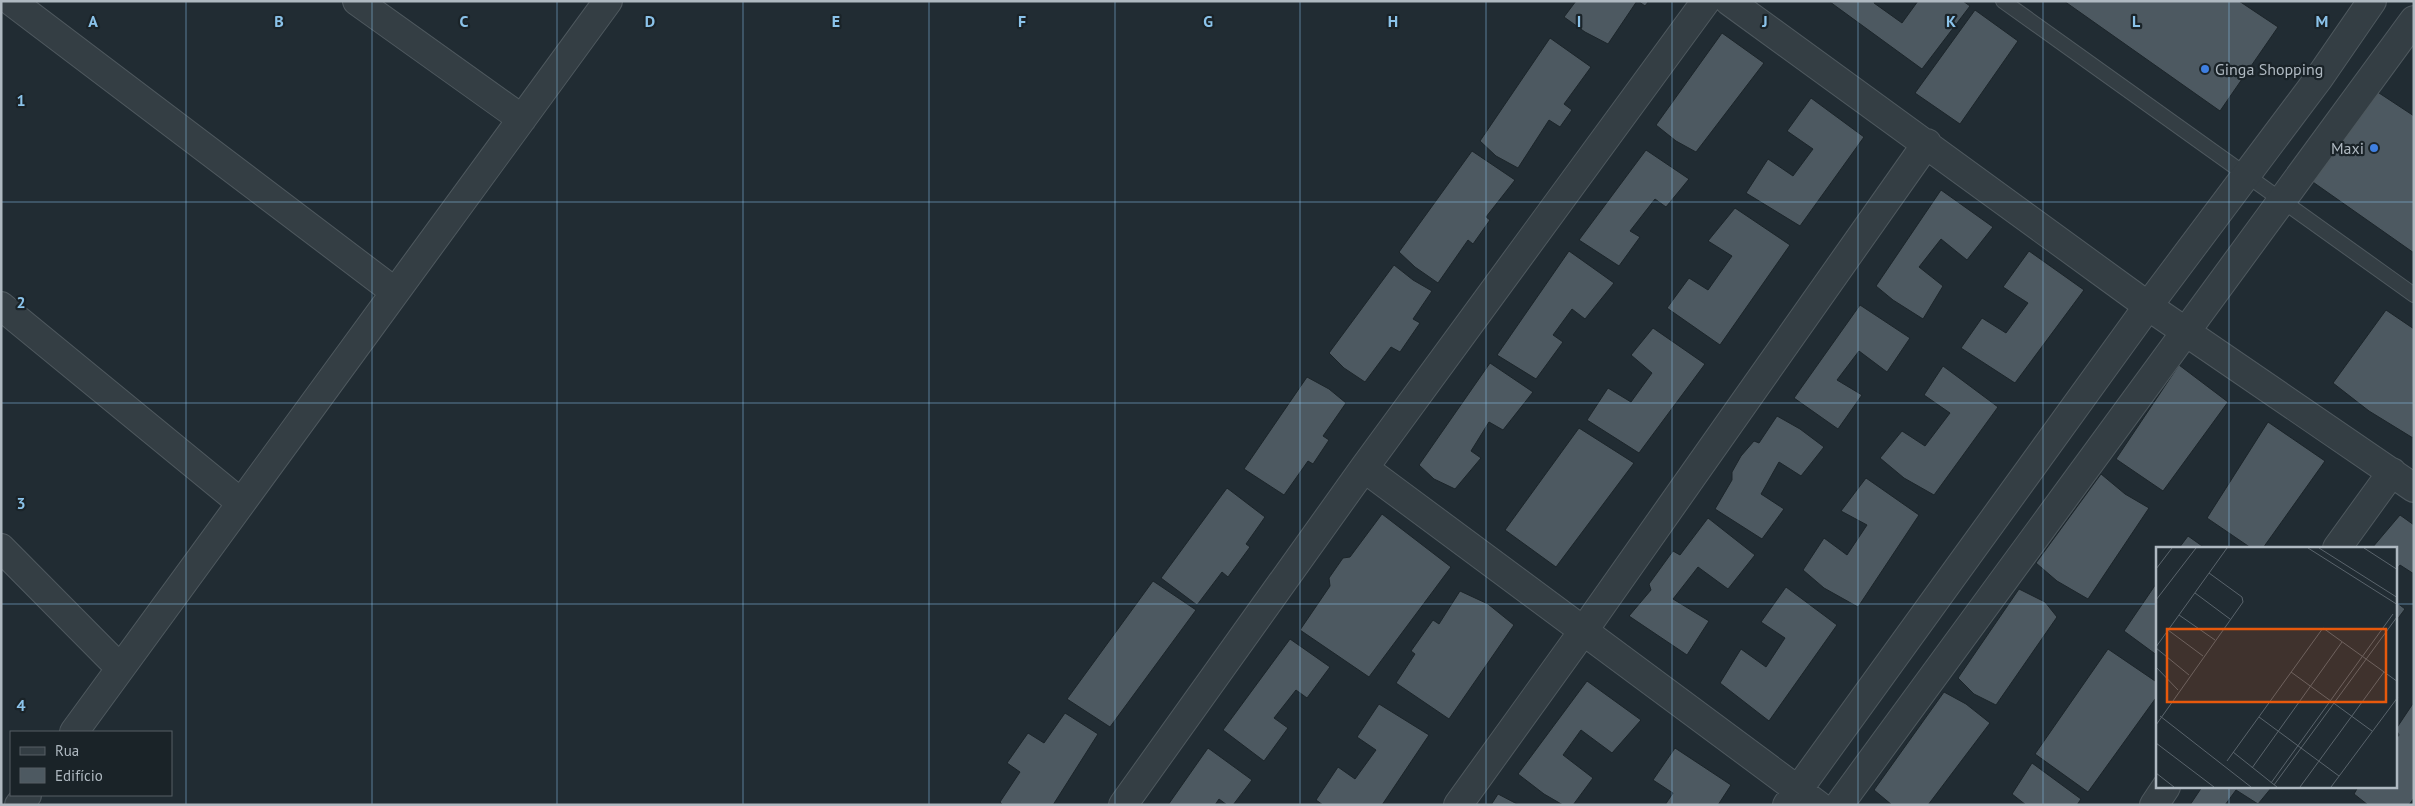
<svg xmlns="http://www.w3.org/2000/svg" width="2415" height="806" viewBox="0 0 2415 806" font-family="'PT Sans',sans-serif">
<rect width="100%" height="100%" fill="#212c33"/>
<path fill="#4d5961" stroke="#1c252a" d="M1576,1h61l-29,43 -23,-12 -21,-15z
M1638,1h11l-4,5z
M1875,1l-1,2 28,20 16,-22h45l7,5 -48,63 -92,-67z
M2064,1h175l39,26 -58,84z
M1975,10l43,31 -58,83 -45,-31z
M1722,33l42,30 -68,89 -20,-11 -20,-16z
M1550,38l41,29 -27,37 8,6 -12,17 -11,-7 -31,48 -22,-12 -16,-15z
M2376,91l38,25v137l-104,-73z
M1811,98l53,39 -64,89 -54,-33 22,-34 25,17 20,-27 -26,-18z
M1646,150l43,29 -23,28 -11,-8 -25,32 10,6 -21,29 -40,-26z
M1472,151l43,29 -29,37 4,3 -17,24 -5,-4 -30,43 -23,-16 -16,-15z
M1941,190l52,37 -26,33 -26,-21 -22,28 24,19 -20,33 -30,-19 -17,-14z
M1735,208l55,37 -70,100 -53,-37 22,-30 19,12 24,-34 -24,-15z
M1569,251l45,32 -29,36 -13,-10 -19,26 10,7 -27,37 -39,-24z
M2029,251l55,39 -69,93 -54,-35 21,-30 24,15 22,-30 -25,-16z
M1394,265l19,15 19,11 -19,28 7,4 -20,29 -9,-5 -26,35 -21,-14 -15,-15z
M1860,305l50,33 -23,34 -28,-21 -22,29 25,15 -24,34 -44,-31z
M2386,310l28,19 -1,109 -44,-27 -36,-28z
M1653,328l52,36 -66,89 -52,-33 21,-32 23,14 21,-29 -21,-18z
M1490,363l43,29 -30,38 -14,-8 -18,29 10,7 -26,31 -21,-10 -15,-14z
M2179,365l49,37 -65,89 -47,-32z
M1943,366l55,41 -64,88 -30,-17 -24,-20 22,-27 23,15 25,-33 -26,-18z
M1307,377l22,12 17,14 -23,33 6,4 -16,24 -5,-3 -24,34 -40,-26z
M1777,416l23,13 24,18 -23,29 -22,-14 -18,32 23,15 -22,30 -47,-30 17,-29v-8l9,-16 13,-15 5,2z
M2268,422l57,39 -62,87h-12l-44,-30z
M1579,428l55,35 -78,104 -51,-37z
M2101,474l24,20 24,14 -61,91 -31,-18 -21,-18z
M1866,478l53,37 -61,92 -34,-19 -21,-18 21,-32 23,17 20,-30 -26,-14z
M1227,488l38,29 -19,27 4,3 -22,30 -6,-5 -25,33 -36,-27z
M1382,514l69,53 -82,110 -69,-47 30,-44 -1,-8 14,-20 7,-1z
M2400,515l14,10v49l-14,-9 -4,5v-22h-24z
M1708,518l47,37 -27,34 -30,-22 -25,32 36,22 -22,34 -58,-39 22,-26 -2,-6 24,-33 7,4z
M2188,536l17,12h-26z
M1153,581l43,29 -86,117 -43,-28z
M2158,581v75l-34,-25z
M1786,587l51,38 -68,96 -49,-38 21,-34 25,18 19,-29 -24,-16z
M2019,589l26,13 12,15 -61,88 -22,-11 -16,-16z
M1460,591l28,13 26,21 -65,94 -53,-36 19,-29 -4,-3 22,-31 6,4z
M2396,602l9,7 -9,12z
M1290,639l40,28 -23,31 -11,-8 -22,28 14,10 -24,33 -41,-31z
M2108,649l50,34v12l-70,97 -53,-38z
M1587,681l54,39 -29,33 -31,-23 -18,25 30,23 -20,27h-10l-19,-11 -26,-20z
M1944,692l22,12 24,19 -62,82h-36l-18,-15z
M2414,702v96l-5,7h-41l-14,-11 4,-7h38v-48l3,-4 -3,-6z
M1379,704l50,31 -47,70h-59l-7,-5 22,-33 17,12 21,-29 -19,-13z
M1065,713l33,21 -45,71h-50l-3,-3 20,-30 -13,-9 21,-30 16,10z
M1208,748l44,32 -19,25h-6l-8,-6 -4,6h-47z
M1675,748l56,37 -13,20h-53l8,-12 -20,-13z
M2032,763l49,36 -4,6h-51l-14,-11z
M2202,787h70l-14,17 -22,-14 -11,15h-35z
M1498,794l21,11h-28z"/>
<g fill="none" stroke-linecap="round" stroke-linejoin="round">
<g stroke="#4f595f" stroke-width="16">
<path id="lane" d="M2003,1l411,294"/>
</g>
<g stroke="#4f595f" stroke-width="30">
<path id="street" d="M11,1l384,291
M357,1l165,118
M1729,1l419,305 266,182
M1,306l239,196
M1364,468l454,337
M1,548l119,120
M2337,548l55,-76
M74,732l534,-731
M19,805l8,-10
M1123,805l241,-337 342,-467
M1458,805l126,-175 343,-487
M1787,805l361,-499 171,-228 53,-77
M1839,805l575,-785
M2154,805l12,-18"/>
</g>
<use href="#lane" stroke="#343e44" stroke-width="14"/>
<use href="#street" stroke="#343e44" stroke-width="28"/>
</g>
<path fill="none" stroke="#8bc3ea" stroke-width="1" stroke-opacity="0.55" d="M186,1v804M372,1v804M557,1v804M743,1v804M929,1v804M1115,1v804M1300,1v804M1486,1v804M1672,1v804M1858,1v804M2043,1v804M2229,1v547M1,202h2413M1,403h2413M1,604h2157M2396,604h18M2229,787v18"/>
<g fill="#3f7fe0" stroke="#1a2328" stroke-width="2">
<circle cx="2205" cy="69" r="5"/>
<circle cx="2374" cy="148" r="5"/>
</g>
<g text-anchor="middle" stroke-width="4.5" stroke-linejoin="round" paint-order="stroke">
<g font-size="16" fill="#afb9c1" stroke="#1a2328" text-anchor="start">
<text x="2215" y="75">Ginga Shopping</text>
<text x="2364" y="154" text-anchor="end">Maxi</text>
</g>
</g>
<g transform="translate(2156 547)">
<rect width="241" height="241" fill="#212c33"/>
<path fill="none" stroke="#5a646c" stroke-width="1" d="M152,1l90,57M163,1l79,50M208,1l34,22M0,22l16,-21M39,46l35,26M0,53l40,-52M23,68l36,25M12,83l35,26M0,100l71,-99M0,101l33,27M0,120l22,23M135,125l81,59M4,169l91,71M103,170l80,59M0,178l87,-123 -1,-5 -33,-24M0,196l58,44M77,205l44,35M71,214l96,-133 75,54M96,221l90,-126M0,226l18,14M115,236l122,-169M118,238l123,-168M144,240l84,-115M175,240l67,-90"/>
<path fill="#e8590c" fill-opacity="0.15" stroke="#e8590c" stroke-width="2.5" d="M11,82h219v73h-219z"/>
<rect width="241" height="241" fill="none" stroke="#afb9c1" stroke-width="2.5"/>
</g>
<g font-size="16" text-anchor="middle" font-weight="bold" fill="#8bc3ea" stroke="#1a2328" stroke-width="4.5" stroke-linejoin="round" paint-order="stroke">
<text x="93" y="27">A</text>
<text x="279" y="27">B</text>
<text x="464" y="27">C</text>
<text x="650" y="27">D</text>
<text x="836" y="27">E</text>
<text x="1022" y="27">F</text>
<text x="1208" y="27">G</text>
<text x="1393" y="27">H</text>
<text x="1579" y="27">I</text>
<text x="1765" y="27">J</text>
<text x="1951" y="27">K</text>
<text x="2136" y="27">L</text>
<text x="2322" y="27">M</text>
<text x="21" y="106">1</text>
<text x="21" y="308">2</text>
<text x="21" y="509">3</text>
<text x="21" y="711">4</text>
</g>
<rect width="2415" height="806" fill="none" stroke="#afb9c1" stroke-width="5"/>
<rect x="10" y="731" width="162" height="65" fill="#1a2328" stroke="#565f65"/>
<rect x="20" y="747" width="25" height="8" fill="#343e44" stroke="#565f65"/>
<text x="55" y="756" font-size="15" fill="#afb9c1">Rua</text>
<rect x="20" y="768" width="25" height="15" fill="#4d5961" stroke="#565f65"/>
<text x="55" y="781" font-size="15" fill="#afb9c1">Edifício</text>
</svg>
